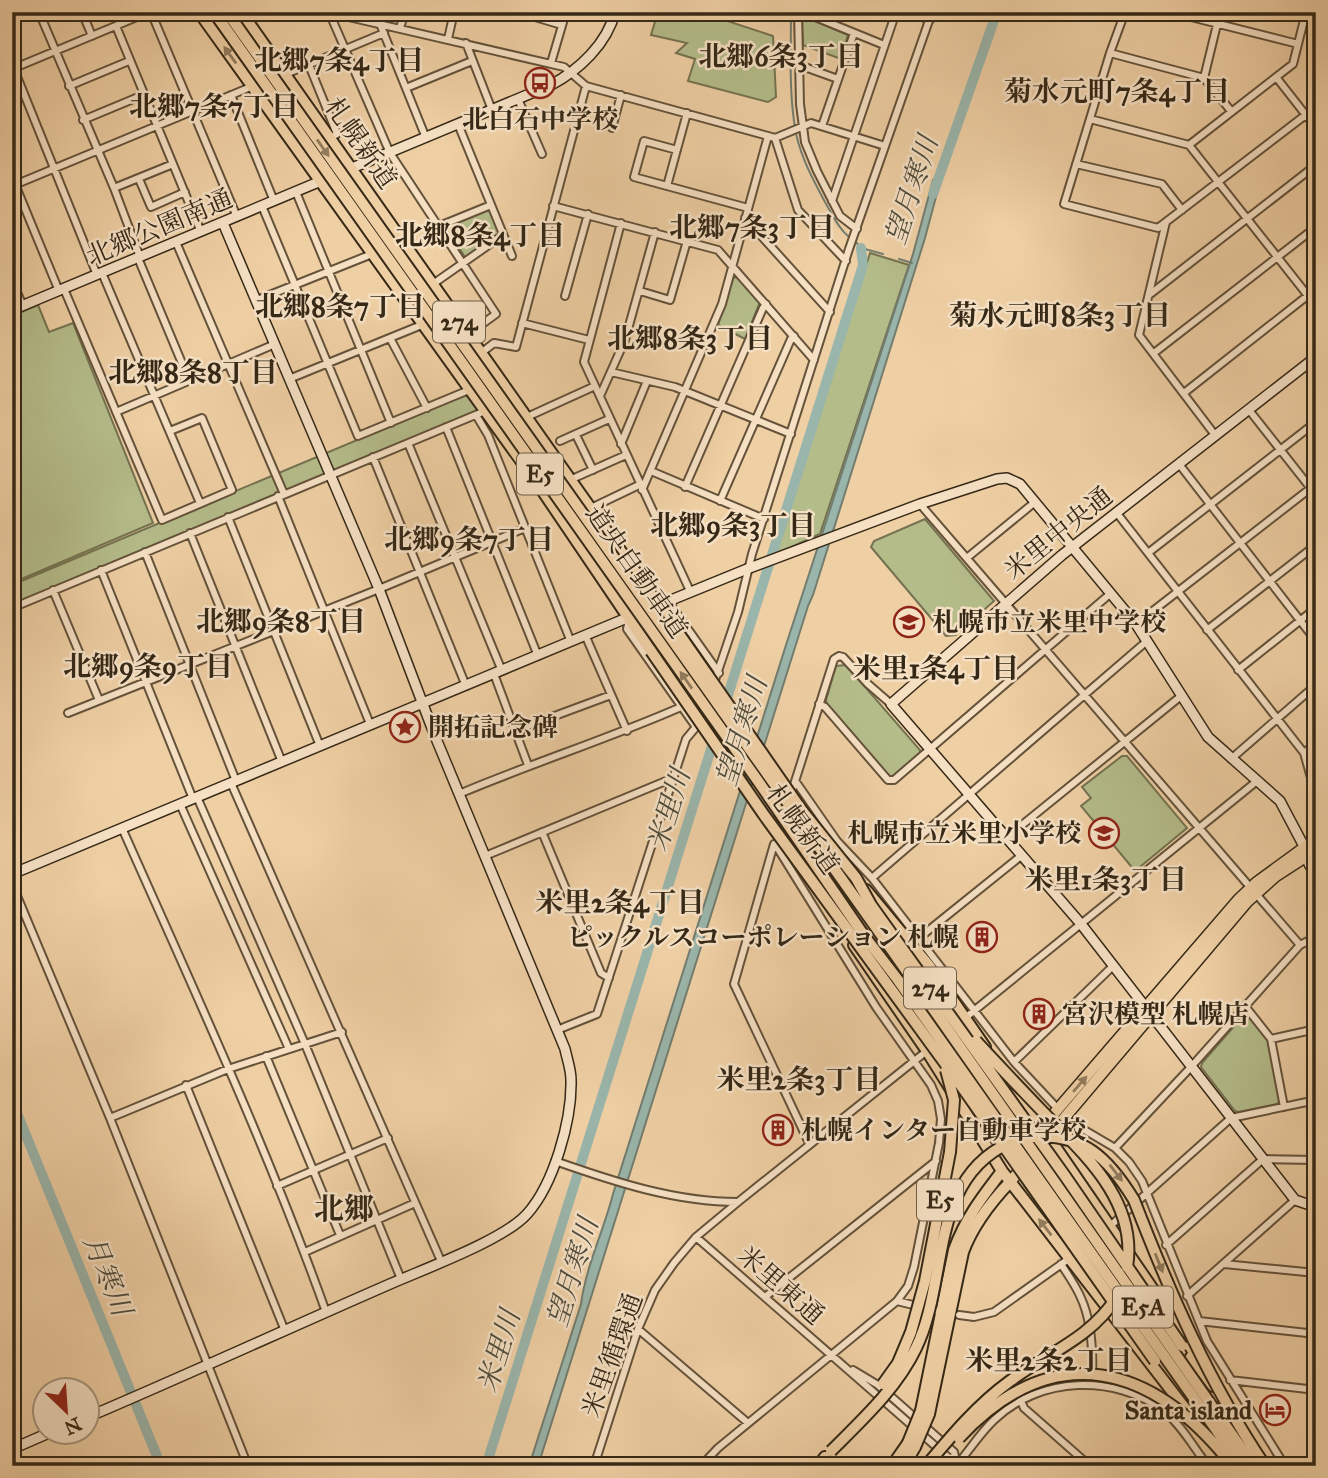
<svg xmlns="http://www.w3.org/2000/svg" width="1328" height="1478" viewBox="0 0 1328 1478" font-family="'IM FELL Great Primer','Noto Serif JP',serif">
<rect width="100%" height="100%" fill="#efcfa4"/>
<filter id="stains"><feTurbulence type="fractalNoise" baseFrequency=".00286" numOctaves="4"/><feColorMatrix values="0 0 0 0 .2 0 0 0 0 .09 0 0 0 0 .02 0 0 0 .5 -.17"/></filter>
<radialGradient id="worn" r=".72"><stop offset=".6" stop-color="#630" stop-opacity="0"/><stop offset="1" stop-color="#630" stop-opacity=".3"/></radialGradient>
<path fill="#b4bc8a" stroke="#747250" stroke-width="2" d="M658,12h42l73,24 3,61 -8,5 -80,-21 7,-22 -19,-6 11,-10 -36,-8z
M806,17l42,18 -7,24 -38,-14 -1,-26z
M488,209l3,2 10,23 -34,23h-2l-19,-29 3,-3z
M870,253l39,12 -89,269 -44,20z
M737,277l23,25 -15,37 -27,-14 15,-47z
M38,305l11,27 24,-9 80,200 -141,60v-267z
M469,393l10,17 -467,196v-21z
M925,519l69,82 -38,34 -10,1 -75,-89 3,-6z
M846,665l74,85v5l-27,22h-4l-62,-72 -1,-5 10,-34z
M1122,756h5l60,72 -52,43 -54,-65 10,-8 -9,-11z
M1249,1015l20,26 11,59 -3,4 -38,8 -4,-1 -34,-44 1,-4 41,-47z"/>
<path fill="#9ab5ab" stroke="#727d6f" stroke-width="2" d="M933,180l7,2 -15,56 -112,357 -5,11 -270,860h-9l52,-162c5,-38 23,-74 32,-110l173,-549 127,-391z"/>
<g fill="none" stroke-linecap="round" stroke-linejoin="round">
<path stroke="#727d6f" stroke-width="2" d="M791,12c0,36 -2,73 3,109 3,29 17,55 31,81 7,12 13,26 24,35
M854,240l7,8 22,6
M899,259l13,4"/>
<path stroke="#9ab5ab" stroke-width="10" d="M933,194l64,-182
M12,1101l149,365
M486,1466l377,-1201 -2,-17"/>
<g stroke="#64523a" stroke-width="10">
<path id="street" d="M39,12l75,176 26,69
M82,12l10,24
M151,12l86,205
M327,12l237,55 22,19 182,50 7,2 36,-15 74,23
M329,12l61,141 106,161 -29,21
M518,12l44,13
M798,12l2,92 5,38 12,29 23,45 17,13
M803,12l81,33
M909,12l21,8
M1125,12l-15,41 -46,151 94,24 158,-121
M1171,12l127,32
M1220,12l-16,66 27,33
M380,24l46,114
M116,26l85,206
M400,28l5,-16
M448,39l6,-27
M466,43l26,67
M1110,53l94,25
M551,63l15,-51
M12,64l85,211
M309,65l28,69 -8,5
M799,65l39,14
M12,69l137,-57
M286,74l98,-41
M1276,77l40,51
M69,86l60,-25
M406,88l66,-27
M231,95l43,106
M518,99l24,55
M687,113l-20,73 81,22
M1090,119l99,26 127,161
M83,120l60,-25
M458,124l54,132
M822,126l32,-93
M612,128l9,-33
M775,138l23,72 48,51
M1189,145l104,-81 13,-52
M1076,164l86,20 20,26
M12,177l47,114
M139,179l12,28 34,-15
M12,186l241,-100
M667,186l-33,-9 10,-36 33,9
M114,188l59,-24
M296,192l95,231
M832,201l64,-189
M262,206l96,230 111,-46
M553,206l165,44 96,110
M745,218l85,94
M1166,222l-27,113 76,100
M621,223l-37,139 106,229
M437,227l54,-22
M176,242l108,252
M138,258l51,122
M102,273l98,230
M12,281l11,25
M433,284l70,-49
M64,289l98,231 70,-30 -30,-72 -32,13
M640,291l30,9 17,-59
M1149,295l167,-130
M565,296l23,-82
M257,300l115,-46
M522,323l67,17
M390,338l37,70
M481,353l13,-10 22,4 70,-261
M1154,353l162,-126
M611,372l64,15 116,47
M289,379l135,-55
M1184,393l132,-104
M600,396l25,-56 30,-108
M1249,410l67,85
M116,412l159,-68
M476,415l12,20 83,207
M527,417l68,-31
M446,427l92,229
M576,435l17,35
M560,441l49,-22
M408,443l94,228
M621,444l26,-63
M373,457l93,229
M1179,464l137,177
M651,471l113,48
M572,479l54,-24
M685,487l78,-179 3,-4
M642,490l80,-186 46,-168
M278,496l92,228
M720,501l71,-162 3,-3
M920,504l380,441
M591,508l48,-23
M1116,512l188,241 7,25 5,5
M228,517l92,229
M190,533l92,229
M145,552l91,229
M1148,553l168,-131
M968,557l67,-55
M101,570l92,229
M53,590l46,110
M668,601l51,72
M12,608l473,-197
M629,619l-2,10 69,98
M1136,624l180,-140
M1207,630l109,-85
M586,637l41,94
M1238,670l78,-62
M494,674l34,91
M713,686l25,-74 14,-58 97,-305 83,-237
M819,704l6,3 63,73h6l217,-187
M68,713l311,-124 146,-61
M514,731l97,-36
M1304,753l12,-10
M1231,759l85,-74
M796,782l41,59 35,37 142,184 44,47
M231,783l210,478
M459,794c73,-31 149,-55 222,-87
M791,794l43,-135 5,-3 4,1 25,27 23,20
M197,797l108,247 96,235
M180,804l109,245
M122,828c71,160 145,319 204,484
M542,832l59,141 8,5
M1006,838l175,-142
M774,844l-40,140 75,159
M485,856l188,-78
M872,878l275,-237
M12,884l98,234 138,348
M919,938l102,-82
M1245,1006l26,33 13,68
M557,1030l40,-16 89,-275 10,-12 9,-22
M1271,1039l45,-10
M938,1040l319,-259
M266,1056l74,179
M1014,1062l99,-96
M186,1085l99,246
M110,1118l118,-49 114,-37
M1064,1118l51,30 14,14 13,19 65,160 78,125
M1115,1148l76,-81 109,-122 16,-8
M555,1161c60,21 120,41 183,41
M277,1186l111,-48
M1109,1227l122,-109 85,-18
M696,1237l253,221 6,-1
M1166,1245l97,-86 53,1
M305,1252l110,-49
M1061,1264c7,11 15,22 20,34 11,24 12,53 11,78
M1224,1264l92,9
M1187,1296l108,-96
M765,1297l171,-136
M897,1301l40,10
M959,1315l15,2 20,-5 76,-54
M1199,1321l117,13
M638,1329l110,94
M853,1370l25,15 76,67 1,5 9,9
M1230,1380l86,10
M1021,1401l3,7 66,58
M594,1466l44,-137 17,-39 19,-27 22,-26 42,-35 190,-152
M701,1466l17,-18 179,-147 11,-15 6,-19 25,-124 2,-24 -3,-18 -7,-16 -55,-78 -101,-163
M956,1466c13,-15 24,-33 38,-46 46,-44 121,-46 170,-9 18,15 30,37 44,55"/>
</g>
<g stroke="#352816" stroke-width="12">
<path id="secondary" d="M12,310l539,-225c28,-15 56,-41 64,-73
M1316,357l-254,198 -171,149 190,220 214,276 21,7
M654,607l93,-38 173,-65 77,-25 10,-1 13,6 116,140 72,113 72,64 28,53 1,10 7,11
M12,874l622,-259
M88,1417c101,-43 201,-89 302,-133 34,-15 114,-44 137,-70 27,-30 45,-94 44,-134 0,-11 -4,-21 -6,-31l-130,-313 -56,-147 -156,-366
M12,1449l39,-17
M1313,1466l3,-8"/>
</g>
<g stroke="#352816" stroke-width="13">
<path id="primary" d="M1045,1124l193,-224 19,-18 59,-43
M1010,1182l237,-280 29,-26 40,-26"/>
</g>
<g stroke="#352816" stroke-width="14">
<path id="highway" d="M199,12l343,478 109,161
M241,12l436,619
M866,890l64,77 55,80
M854,945l73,106 75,120 199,258
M1015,1088l152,222 31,49
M1191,1357l22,29
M921,1411l33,-161c11,-31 28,-53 48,-79
M929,1414l34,-162c10,-27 27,-49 47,-70
M818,1466l7,-9
M892,1466l16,-23
M904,1466l11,-19"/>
</g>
<use href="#street" stroke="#f5e0c4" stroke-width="6"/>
<use href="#secondary" stroke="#f5e0c4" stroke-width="9"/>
<use href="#primary" stroke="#efcfa4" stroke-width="10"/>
<use href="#highway" stroke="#efcfa4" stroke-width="10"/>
<g stroke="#352816" stroke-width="14" stroke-linecap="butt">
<path id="highway-bridge" d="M214,12l544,769 107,156 33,43 344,486
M227,12l648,914 379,540
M677,631l126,181 53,66 15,27 194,271 117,170
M651,651l113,164 191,262 200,284
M976,1041c22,24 44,47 67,71 41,42 95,89 84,155
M1031,1137c52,-5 78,22 103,63 36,93 75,183 131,266
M883,1384l15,-21 13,-31 14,-51 25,-129 4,-52 -8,-30
M959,1438c95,-102 194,-74 274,28
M908,1443l13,-32
M915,1447l14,-33
M831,1451c31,-31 66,-63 85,-103 33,-67 12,-168 93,-205
M926,1466c26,-31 51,-61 84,-85 36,-27 81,-43 106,-83"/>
</g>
<use href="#highway-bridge" stroke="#efcfa4" stroke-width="10"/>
</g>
<defs><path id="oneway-solid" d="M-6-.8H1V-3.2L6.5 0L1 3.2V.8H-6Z" transform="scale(1.75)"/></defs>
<g fill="#927c5d">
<use href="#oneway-solid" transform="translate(230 55) rotate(-126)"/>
<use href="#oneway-solid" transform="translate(323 148) rotate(55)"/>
<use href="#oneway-solid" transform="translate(686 680) rotate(-125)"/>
<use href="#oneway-solid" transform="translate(1080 1084) rotate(-49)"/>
<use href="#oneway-solid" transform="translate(1116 1173) rotate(53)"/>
<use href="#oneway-solid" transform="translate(1045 1227) rotate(-128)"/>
<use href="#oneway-solid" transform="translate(1159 1263) rotate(68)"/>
</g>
<defs>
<g id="bus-ring" transform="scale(1.575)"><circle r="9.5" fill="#f5e0c4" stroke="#8f2418" stroke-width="1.5"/><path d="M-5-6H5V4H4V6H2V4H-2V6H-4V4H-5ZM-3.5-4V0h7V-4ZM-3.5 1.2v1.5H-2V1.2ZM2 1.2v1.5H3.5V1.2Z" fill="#8f2418"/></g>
<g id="school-ring" transform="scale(1.575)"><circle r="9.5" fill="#f5e0c4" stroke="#8f2418" stroke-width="1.5"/><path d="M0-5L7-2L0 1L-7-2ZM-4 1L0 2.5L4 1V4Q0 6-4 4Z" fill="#8f2418"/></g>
<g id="sight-ring" transform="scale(1.575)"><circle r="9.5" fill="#f5e0c4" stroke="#8f2418" stroke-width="1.5"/><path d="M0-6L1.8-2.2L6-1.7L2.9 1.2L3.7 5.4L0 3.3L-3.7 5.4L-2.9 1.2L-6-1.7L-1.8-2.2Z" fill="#8f2418"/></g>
<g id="building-ring" transform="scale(1.575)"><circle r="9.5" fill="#f5e0c4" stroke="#8f2418" stroke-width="1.5"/><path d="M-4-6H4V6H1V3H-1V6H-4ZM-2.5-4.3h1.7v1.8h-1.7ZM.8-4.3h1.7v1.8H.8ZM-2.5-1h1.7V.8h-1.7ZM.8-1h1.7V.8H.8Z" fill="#8f2418"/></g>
<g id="hotel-ring" transform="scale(1.575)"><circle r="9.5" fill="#f5e0c4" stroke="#8f2418" stroke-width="1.5"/><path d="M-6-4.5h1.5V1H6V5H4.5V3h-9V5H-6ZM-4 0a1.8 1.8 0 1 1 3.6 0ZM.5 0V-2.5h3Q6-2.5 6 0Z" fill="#8f2418"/></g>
</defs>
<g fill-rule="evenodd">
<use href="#bus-ring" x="540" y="83"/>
<use href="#school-ring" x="909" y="622"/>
<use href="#sight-ring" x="405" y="727"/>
<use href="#school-ring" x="1104" y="833"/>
<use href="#building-ring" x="982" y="937"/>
<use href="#building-ring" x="1039" y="1014"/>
<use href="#building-ring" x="778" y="1130"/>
<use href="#hotel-ring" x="1275" y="1410"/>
</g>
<g text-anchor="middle" stroke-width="5" stroke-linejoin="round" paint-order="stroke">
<g fill="#f5e0c4" stroke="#6f5f4a" stroke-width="2">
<rect x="433" y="301.5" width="52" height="41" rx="5"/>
<rect x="517" y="453.5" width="46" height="41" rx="5"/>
<rect x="904" y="967.5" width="52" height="41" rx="5"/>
<rect x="917" y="1179.5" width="46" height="41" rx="5"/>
<rect x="1113" y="1286.5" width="60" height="41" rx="5"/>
</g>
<g font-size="24" font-weight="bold" fill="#352816">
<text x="459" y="330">274</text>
<text x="540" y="482">E5</text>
<text x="930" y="996">274</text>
<text x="940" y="1208">E5</text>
<text x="1143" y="1315">E5A</text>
</g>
<g font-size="26" font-weight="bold" fill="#352816" stroke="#f5e0c4" text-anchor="start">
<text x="540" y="128" text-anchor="middle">北白石中学校</text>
<text x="932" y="631">札幌市立米里中学校</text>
<text x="428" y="736">開拓記念碑</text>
<text x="1081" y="842" text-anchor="end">札幌市立米里小学校</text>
<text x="959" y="946" text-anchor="end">ピックルスコーポレーション 札幌</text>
<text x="1062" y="1023">宮沢模型 札幌店</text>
<text x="801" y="1139">札幌インター自動車学校</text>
<text x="1252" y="1419" text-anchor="end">Santa island</text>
</g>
<g font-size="26" fill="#352816" stroke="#f5e0c4">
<text transform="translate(361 143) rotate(55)" y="9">札幌新道</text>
<text transform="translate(159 227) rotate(-23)" y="9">北郷公園南通</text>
<text transform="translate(1058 533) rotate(-39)" y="9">米里中央通</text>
<text transform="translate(637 571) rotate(55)" y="9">道央自動車道</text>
<text transform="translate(803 829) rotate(54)" y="9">札幌新道</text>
<text transform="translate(781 1285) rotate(41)" y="9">米里東通</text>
<text transform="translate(612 1355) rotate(-70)" y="9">米里循環通</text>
</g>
<g font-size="28" font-weight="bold" fill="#352816" stroke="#f5e0c4">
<text x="781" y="66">北郷6条3丁目</text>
<text x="339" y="70">北郷7条4丁目</text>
<text x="1117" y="101">菊水元町7条4丁目</text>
<text x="214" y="116">北郷7条7丁目</text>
<text x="752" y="237">北郷7条3丁目</text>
<text x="480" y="245">北郷8条4丁目</text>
<text x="340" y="316">北郷8条7丁目</text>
<text x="1060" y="325">菊水元町8条3丁目</text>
<text x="690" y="348">北郷8条3丁目</text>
<text x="193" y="382">北郷8条8丁目</text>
<text x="733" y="535">北郷9条3丁目</text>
<text x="469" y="549">北郷9条7丁目</text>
<text x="281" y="631">北郷9条8丁目</text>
<text x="148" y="676">北郷9条9丁目</text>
<text x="936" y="678">米里1条4丁目</text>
<text x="1106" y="889">米里1条3丁目</text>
<text x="620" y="912">米里2条4丁目</text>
<text x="799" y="1089">米里2条3丁目</text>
<text x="1049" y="1370">米里2条2丁目</text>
</g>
<g font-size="28" font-style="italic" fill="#4e4b3b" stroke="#f5e0c4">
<text transform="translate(911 190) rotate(-72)" y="10">望月寒川</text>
<text transform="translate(741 731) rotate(-73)" y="10">望月寒川</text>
<text transform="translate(668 810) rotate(-73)" y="10">米里川</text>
<text transform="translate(572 1272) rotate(-73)" y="10">望月寒川</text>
<text transform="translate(108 1275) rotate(68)" y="10">月寒川</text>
<text transform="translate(498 1351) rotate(-73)" y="10">米里川</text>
</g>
<g font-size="30" font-weight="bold" fill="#352816" stroke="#f5e0c4">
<text x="344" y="1219">北郷</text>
</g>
</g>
<rect width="1328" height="1478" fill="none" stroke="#efcfa4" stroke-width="42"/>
<rect x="14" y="14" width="1300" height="1450" fill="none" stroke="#352816" stroke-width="3.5"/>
<rect x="21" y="21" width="1286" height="1436" fill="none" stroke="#352816" stroke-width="2"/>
<g transform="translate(66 1411) rotate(155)"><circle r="33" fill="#f5e0c4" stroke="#a8967e" stroke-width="2"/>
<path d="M0-5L12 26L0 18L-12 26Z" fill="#8f2418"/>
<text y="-10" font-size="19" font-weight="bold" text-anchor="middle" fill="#352816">N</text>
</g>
<rect width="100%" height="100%" filter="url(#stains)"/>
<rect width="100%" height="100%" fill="url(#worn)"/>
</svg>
